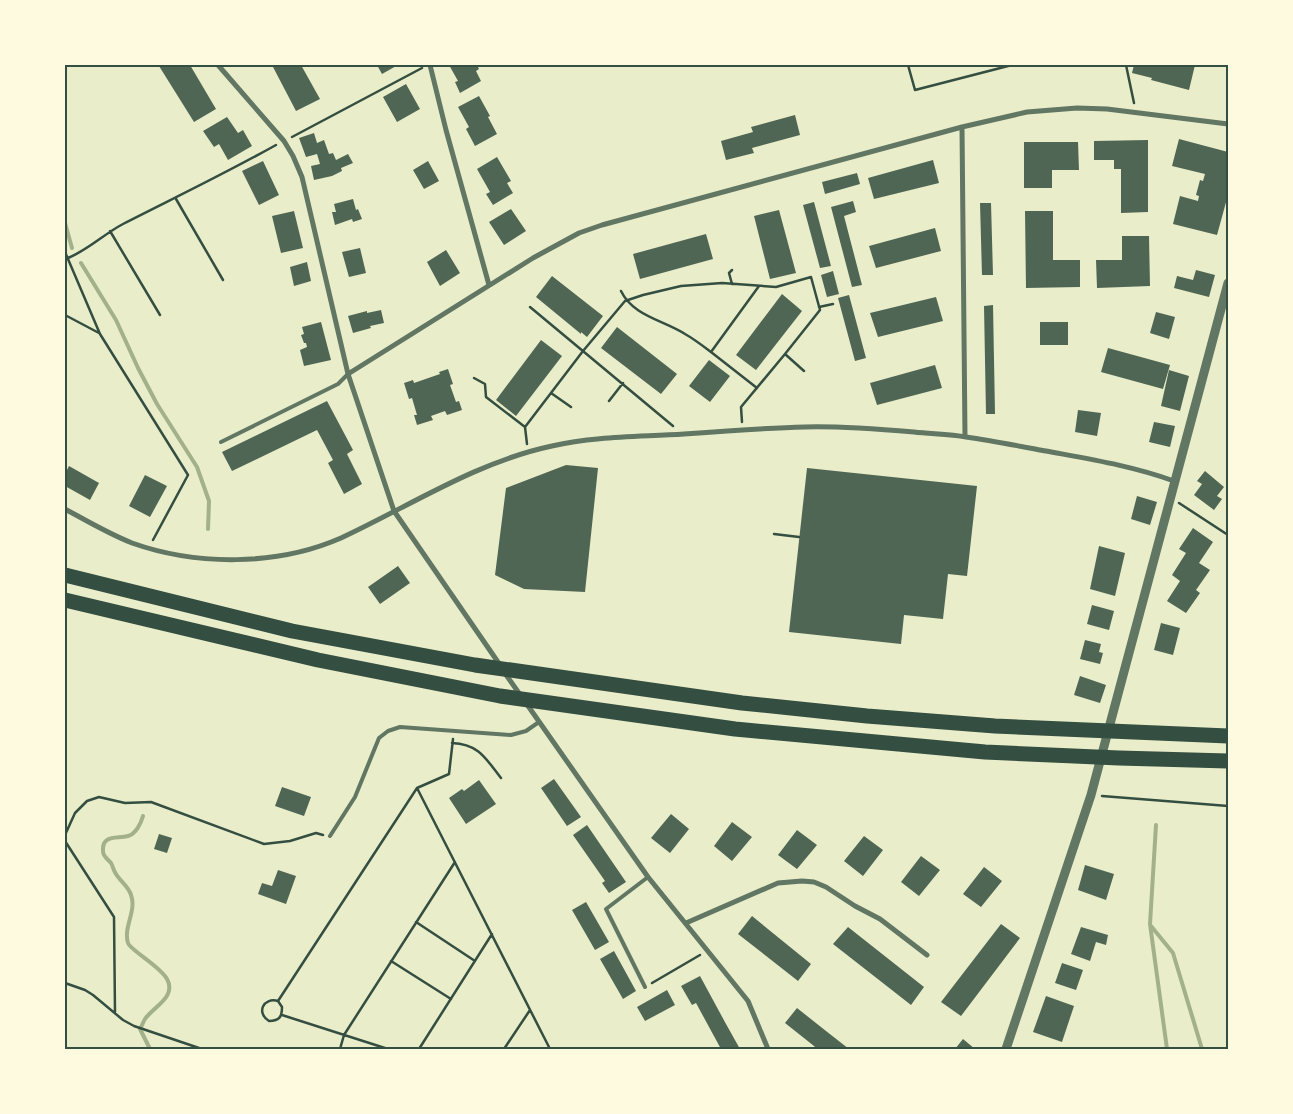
<svg xmlns="http://www.w3.org/2000/svg" width="1293" height="1114" viewBox="0 0 1293 1114" font-family="'Nunito Sans',sans-serif">
<rect width="100%" height="100%" fill="#e9edc9"/>
<g fill="none" stroke-linecap="round" stroke-linejoin="round">
<path stroke="#a3b18a" stroke-width="4" d="M65,223l7,25
M81,263l35,57 22,48 19,36 40,63 12,34 -1,28
M143,816c-2,7 -7,18 -15,20 -11,3 -26,-2 -25,15 0,6 5,8 8,12 2,3 2,7 5,11 4,7 13,13 15,21 6,16 -8,32 -3,48 2,7 32,23 39,36 10,18 -14,28 -22,40 -2,3 -3,7 -5,10l10,20
M1156,825l-6,99 17,125
M1151,926l22,27 29,96"/>
</g>
<path fill="#4f6655" d="M160,65h30l26,44 -22,13 -35,-56z
M276,65h25l19,34 -24,12 -23,-44z
M377,65h21l-16,9z
M449,65h28l2,4 -3,2 5,10 -21,12 -5,-11 3,-1z
M1134,65h61l-6,25 -38,-10 1,-2 -20,-5z
M406,84l14,25 -23,13 -14,-25z
M479,96l11,20 -2,1 9,17 -22,12 -9,-17 3,-2 -11,-20z
M795,115l5,20 -48,13 2,5 -28,7 -5,-19 32,-9 -2,-5z
M227,117l11,16 5,-3 9,16 -24,14 -9,-16 -5,3 -11,-16z
M314,133l3,10 7,-3 5,14 4,-1 3,7 12,-6 5,9 -12,5 1,3 -10,5 -18,4 -3,-14 9,-2 -3,-10 -11,3 -7,-19z
M1179,139l49,13v43l-11,40 -44,-11 7,-28 18,5 1,-5 -3,-1 4,-15 3,1 2,-7 -33,-8z
M1148,140v72l-27,1v-44h-7v-9h-20v-19z
M1024,142h54l1,28h-27v18h-28z
M497,157l14,24 -4,2 6,10 -20,12 -7,-11 4,-2 -13,-23z
M933,160l6,23 -65,16 -6,-21z
M263,161l16,34 -20,10 -17,-34z
M428,161l11,20 -15,8 -11,-19z
M857,173l3,11 -35,10 -3,-12z
M353,199l3,11 2,-1 4,10 -9,3 -1,-3 -17,6 -3,-13h4l-2,-8z
M853,201l3,11 -12,4 18,69 -10,2 -21,-80z
M814,202l17,64 -11,2 -17,-63z
M980,203h11l2,72h-11z
M511,209l15,22 -22,14 -15,-23z
M779,210l17,63 -26,6 -16,-63z
M294,211l9,37 -22,5 -9,-37z
M1025,211h28v49h27v27l-54,1z
M935,228l6,23 -65,17 -7,-22z
M706,234l7,25 -73,20 -7,-25z
M1122,236h27l1,50 -53,2 -1,-28h26z
M360,248l6,25 -17,4 -7,-25z
M446,250l14,23 -20,13 -13,-24z
M307,262l4,19 -17,5 -4,-19z
M1196,270l19,5 -6,22 -35,-9 3,-12 16,4z
M833,271l6,23 -12,3 -6,-22z
M552,276l51,40 -16,21 -6,-5v2l-45,-37z
M782,294l20,17 -46,59 -20,-15z
M849,295l17,63 -11,3 -17,-63z
M936,297l7,24 -65,16 -8,-24z
M993,305l2,109h-9l-2,-108z
M381,310l3,13 -14,3 1,2 -18,5 -5,-17 19,-5v2z
M1156,312l19,5 -6,22 -19,-6z
M321,322l10,38 -27,6 -4,-16 7,-3 -1,-4h-2l-3,-8 3,-1 -2,-7z
M1040,322h28v23h-28z
M617,327l60,47 -16,20 -60,-46z
M541,340l21,16 -46,60 -20,-16z
M1108,348l62,17 -7,24 -62,-17z
M709,360l21,16 -20,26 -21,-16z
M935,365l7,23 -65,17 -7,-22z
M448,369l5,15 -3,1 6,17 3,-1 3,9 -15,5 -2,-4 -14,5 2,4 -16,5 -3,-10h3l-5,-17 -3,1 -5,-16 9,-3 1,3 26,-9 -1,-2z
M1169,370l20,6 -9,35 -19,-5z
M327,401l26,49 -6,4 15,30 -18,10 -16,-31 5,-3 -16,-30 -85,41 -10,-19z
M1078,410l23,3 -4,23 -22,-4z
M1154,422l21,4 -5,21 -21,-5z
M566,465l32,3 -13,124 -61,-3 -29,-14 11,-87z
M69,466l30,17 -9,17 -25,-14v-12z
M807,468l170,18 -10,90 -19,-2 -5,45 -39,-4 -3,29 -112,-12z
M1205,471l19,16 -7,9 5,3 -8,11 -20,-15 8,-11 -5,-3z
M145,475l22,11 -17,31 -21,-11z
M1137,496l20,6 -7,23 -19,-6z
M1193,528l20,14 -14,21 11,7 -14,20 4,3 -14,20 -19,-12 13,-20 -8,-6 14,-22 -7,-4z
M1099,546l26,7 -10,43 -25,-7z
M398,566l12,17 -30,21 -12,-17z
M1092,605l22,6 -5,19 -22,-6z
M1161,623l19,5 -7,27 -19,-5z
M1085,640l16,4 -2,8 4,1 -3,11 -20,-5z
M1080,676l26,9 -6,18 -26,-8z
M554,779l27,38 -14,9 -26,-38z
M479,780l17,24 -30,20 -17,-26 13,-9 2,2z
M282,787l29,10 -7,19 -29,-10z
M671,814l18,15 -19,24 -19,-15z
M732,822l20,15 -20,24 -18,-15z
M587,825l39,57 -17,11 -7,-10 3,-2 -32,-46z
M797,830l20,15 -20,24 -19,-14z
M159,834l13,4 -5,15 -13,-4z
M864,836l19,14 -20,26 -19,-15z
M921,856l19,14 -21,26 -18,-14z
M1085,865l29,9 -8,26 -28,-10z
M984,867l18,14 -21,26 -18,-13z
M278,870l18,6 -10,28 -28,-10 4,-11 10,3z
M586,902l23,40 -14,8 -23,-40z
M752,916l59,48 -13,17 -60,-47z
M1001,924l19,14 -59,78 -20,-14z
M848,927l76,60 -13,18 -78,-61z
M1081,927l27,8 -2,10 -10,-3 -6,19 -19,-7z
M614,951l22,40 -13,8 -23,-40z
M1062,963l21,7 -7,20 -21,-7z
M700,976l26,48 14,25h-19l-25,-46 -4,2 -11,-19z
M667,990l8,15 -30,16 -8,-14z
M1046,996l28,10 -12,36 -29,-10z
M797,1008l29,23 23,18h-32l-3,-3 -29,-23z
M963,1039l12,10h-20z"/>
<g fill="none" stroke-linecap="round" stroke-linejoin="round">
<path stroke="#344e41" stroke-width="2.5" d="M908,65l7,25 97,-25
M1126,65l8,38
M292,137l130,-69
M176,199l47,81
M110,231l50,84
M65,252l35,82 88,141 -35,65
M68,258c20,-8 36,-24 55,-34 51,-26 103,-51 153,-79
M732,284l-3,-11 3,-3
M621,291c12,25 42,29 64,43 9,5 18,12 26,18
M530,307l143,119
M819,307l14,-3
M65,315l34,18
M474,378l11,6 1,13 39,30
M757,388l-46,-36 48,-66
M551,393l20,14
M609,401l14,-18
M742,422l-1,-15 44,-53
M527,444l-2,-17 58,-76 42,-50 18,-6 38,-9 41,-3 54,4 35,-10 9,33 -35,44 19,17
M1179,503l49,32
M774,534l25,3
M452,743c27,1 34,16 49,35
M417,788l133,261
M1102,796l126,10
M65,835l10,-22 12,-12 12,-4 26,6 26,-1 113,42 26,-3 26,-8 7,2
M65,841l49,76 1,95
M416,922l59,39
M391,961l60,38
M65,983l20,7 8,5 30,25 11,6 65,22 -1,1
M652,983l48,-28
M278,1001l4,6c0,9 -2,14 -13,14 -13,-8 -6,-24 9,-20l139,-213 32,-14 4,-35
M282,1015l106,34
M340,1049l4,-14 111,-173
M419,1049l73,-115
M504,1049l26,-39"/>
<path stroke="#617663" stroke-width="4" d="M221,442l117,-58 10,-10
M330,836l25,-39 24,-59 9,-7 12,-4 111,8 15,-4 13,-9
M645,987l-39,-78 42,-32"/>
<path stroke="#617663" stroke-width="5" d="M218,65l66,76 9,15 9,21 46,197 46,137 106,154
M430,65l16,65 43,155
M962,127l3,310
M348,374l185,-116 46,-25 23,-8 360,-98 65,-15 50,-4 30,1 121,15
M65,509c22,12 44,25 67,34 65,23 145,23 209,-5 69,-32 135,-76 211,-92 43,-10 88,-9 132,-12 40,-3 80,-6 121,-7 36,-1 73,2 109,5 17,2 35,2 52,5 27,4 53,9 80,14 43,8 87,15 128,30
M504,672l17,24
M526,703l122,174 100,124 20,48
M686,923l92,-40 24,-2 12,1 12,5 29,19 25,13 47,36"/>
<path stroke="#617663" stroke-width="9" d="M1006,1049l85,-254 137,-512"/>
<path stroke="#344e41" stroke-width="15" d="M65,575l227,56 183,34 267,38 125,13 128,10 233,10
M65,600l253,60 182,36 235,33 250,23 134,6 109,3"/>
</g>
<rect width="1293" height="1114" fill="none" stroke="#fefae0" stroke-width="132"/>
<rect x="66" y="66" width="1161" height="982" fill="none" stroke="#344e41" stroke-width="2"/>
</svg>
